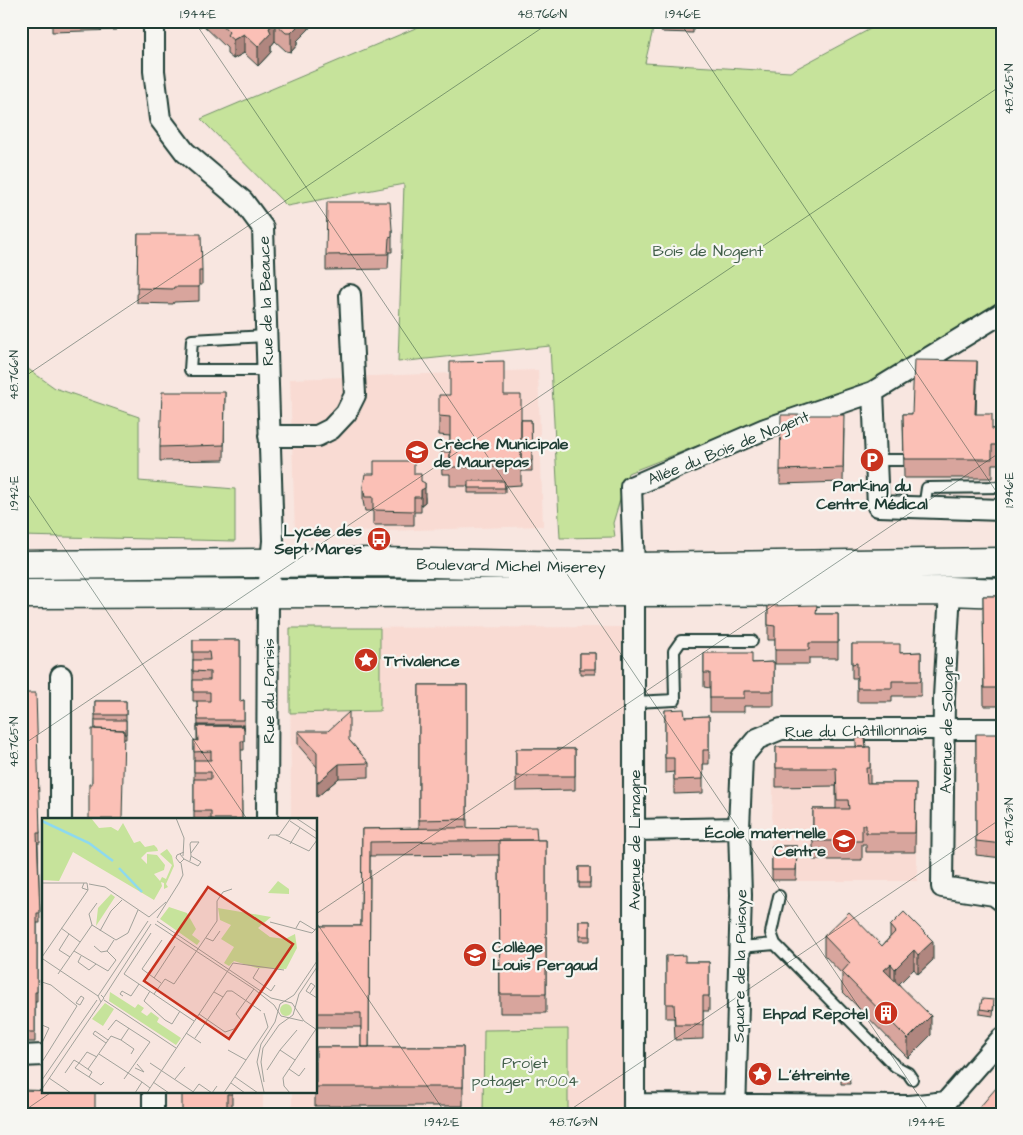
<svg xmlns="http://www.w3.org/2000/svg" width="1023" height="1135" viewBox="0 0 1023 1135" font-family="'Architects Daughter',sans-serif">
<rect width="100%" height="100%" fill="#f8e6e0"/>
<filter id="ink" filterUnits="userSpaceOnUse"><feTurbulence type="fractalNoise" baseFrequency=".02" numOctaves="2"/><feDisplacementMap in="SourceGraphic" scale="10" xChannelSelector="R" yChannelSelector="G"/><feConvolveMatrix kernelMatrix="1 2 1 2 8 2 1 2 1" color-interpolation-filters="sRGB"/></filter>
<g filter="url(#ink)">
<path fill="#f9dbd3" d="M538,370l5,156 -248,8 -5,-155z
M632,627l2,487h-342v-23h24v-272h-25l-1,-191z
M774,764h98v35l45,1v81h-147z
M166,1091h97v23h-97z"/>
<path fill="#c6e39b" stroke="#729068" d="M432,21h223l-10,42 145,9 95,-51h117v286l-148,92 -160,48 -66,26 -15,50 2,14 -55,1 -10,-192 -152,16 6,-178 -117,22 -86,-87z
M21,364l34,24 84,29v64l96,8v52l-214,-5z
M290,628h90v83l-90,2z
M568,1029v85h-85l1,-84z"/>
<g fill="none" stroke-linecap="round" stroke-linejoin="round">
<g stroke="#1f3d34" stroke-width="14">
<path id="lane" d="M266,336l-74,4 -2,30h77
M876,460h41
M924,508l3,-20 75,-1
M634,702l41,-2 -1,-49 7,-10h71
M779,896l-8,37 4,11 120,122 13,7 4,6
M740,947l35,-3"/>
</g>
<g stroke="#1f3d34" stroke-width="24">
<path id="street" d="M154,21v50l6,48 25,33 58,49 20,27 10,313 -5,51 -1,227
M873,392l5,114 124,4
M269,436h48l14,-7 15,-16 9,-18 -5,-100
M950,591l-6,106 -2,190 52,8 8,6
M61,819v-143
M635,830l104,-2 3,-71 15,-18 24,-10h221
M21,1056l23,-1
M153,1091v23
M634,1104l275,2 37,-4 56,-64
M634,1114v-547l-3,-80 134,-58 108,-37 129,-79
M735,1114l6,-219 -2,-67"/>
</g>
<g stroke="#1f3d34" stroke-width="31">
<path id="secondary" d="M21,565l358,-3 255,5 368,-5
M21,594l929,-3 52,2"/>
</g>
<use href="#lane" stroke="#f6f6f2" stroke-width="10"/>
<use href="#street" stroke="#f6f6f2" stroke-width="20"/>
<use href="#secondary" stroke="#f6f6f2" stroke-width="28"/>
</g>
<path fill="#d8a59d" stroke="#1f3d34" d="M52,21h64v9l-64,2z
M194,21h115v8l-12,12v4l-6,7 -5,-1 -11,-10 -4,5v6l-13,14 -14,-13 -11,6 -6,-5v-6l-25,-24 -2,3z
M661,21h32v12l-32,-1z
M771,21h33v1l-33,1z
M392,229v23h-3l-1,17 -62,1v-15z
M138,234l64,37v14h-3v16l-25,1 -1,2 -36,-1z
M977,380l-1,34 16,15h10v35h-10v14h-88l-1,-64h9z
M225,392l-1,68 -64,1v-14z
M450,395h54l17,25h10l1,51h-11v14l-16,1v7h-37v-7h-18v-12h-8l-1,-17 9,-5v-16l-11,-1v-21z
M844,429l-1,53 -63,2v-14z
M414,474l7,7 4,17v4l-4,3v7h-7v13h-41v-14h-8l-2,-10v-15z
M983,596h19v110h-18z
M768,606l49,8h21v44h-29v6h-34v-24h-7z
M193,640h47v61l4,-1v50h-3l1,69h-48v-79l3,1v-15l1,-1 -1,-24h-4z
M852,644l48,9 21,-1v44h-29v6h-35v-24h-5z
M580,653h15v21h-15z
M704,653l48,10 22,-1v44h-30v6h-34v-24l-6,-1z
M419,685h48v143l70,12h9v173h-46l-1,-158 -129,1 -1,191h94v59h-148v-15h1v-44h45v-20h-45v-101h45l1,-97 57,-1z
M21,693l19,140v10h-2l2,80h-3v79h-2v40h-14z
M95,701h31v38h-2l-32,45 3,-55z
M665,710l20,7 24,-1v48h-6v29l-29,1v-22l-9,1z
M298,731l51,9 20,23v14l-30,1 -22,19v-30l-19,-22z
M976,734l24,85h2v39l-26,-3z
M776,747h94v36h46l-1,69h-49v-8h-4v16h-49v-51h23v-23l-60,1z
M516,749h59v41l-59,1z
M772,846h25l-1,34h-24z
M579,867h11v21h-11z
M579,921h11v20h-11z
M890,926l43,34 -15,14 -4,-5 -15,15 32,51 -23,23 -66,-67v-17l-18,-19v-19l58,10 8,-9z
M666,956l19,6h24v49h-6v28l-28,1 -1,-22h-8z
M994,1005l-1,11 -13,-2v-5z
M841,1074h8l1,10h-9z
M182,1091h50v23z"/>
<path fill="#b0867f" stroke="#1f3d34" d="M200,21h2v3l-2,3z
M298,21h11v8l-12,12v4l-6,7v-19l4,-9z
M275,23v18l-4,5v6l-13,14v-19l11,-19z
M244,34v19l-11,6v-19z
M977,361v19l-2,53v-19z
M425,483v19l-4,3v-15z
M339,764v14l-22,19v-14z
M933,941v19l-15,14v-19z
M914,950v19l-19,19v-19z
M891,964v18l-7,-12z
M931,1016v19l-23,23v-19z"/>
<path fill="#fbc0b6" stroke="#1f3d34" d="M219,21h79l-3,3 2,3 -6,6h-5l-11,-10 -6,5 2,5 -13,14 -14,-13 -11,6 -6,-5 2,-3z
M327,202h63l2,27v8l-3,1 -1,16 -62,1z
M138,234h63l1,37h-3v16h-25l-1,2 -36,-1z
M914,360l63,1 -2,53h17v15h10v16h-10v14h-88l-1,-45h9z
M504,361v34h17v72h-71v-50l-11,-1v-21h11v-33z
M162,392h63l-1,53 -64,2z
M781,415h63l-1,53 -63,2z
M521,420h10l1,41h-11z
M441,452h9v17h-8z
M374,461h40v13h7v7l4,2v5l-4,2v7h-7v14l-41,-1v-13h-8l-2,-11 2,-12h9z
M468,481h36l1,7h-37z
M983,596h19v92h-18z
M817,605l-1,9h22v29h-29v7h-34v-24l-7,-1v-19z
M193,640h47v61l4,-1v20h-46l-1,-19h13v-9h-17v-12h17v-8l-17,-1v-11h17l-1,-8h-16z
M852,644h48v9l21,-1v29h-29v7h-35v-25l-5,1z
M580,653h15v16h-15z
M704,653h48v10l22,-1v29h-30v7h-34v-25h-6z
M419,685h48v134l-48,1z
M21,693h15l4,140h-3l3,80h-3v79h-2v40h-14z
M95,701h31v14h-31z
M684,709l1,8 24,-1v34h-6v29l-29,1v-22h-9v-48z
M349,712v28l20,23 -30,1 -22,19v-31l-19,-21h30z
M95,720h31v14h-2v-4l-29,-1z
M197,725h47v5v-4h-47z
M197,726h47v15h-3l1,78h-31v-8h-17v-32h17v-7h-17v-12h17v-9l-17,1v-12l4,1z
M92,729l32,1 -2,89h-33v-35h3z
M976,734h23l1,85h2v25l-26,-3z
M856,738h9l1,9h-10z
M776,747h94v21h-4l1,15h49l-1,50h-49v-8h-4v16h-49v-32h36l-1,-9h-11l-1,-32h-60z
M516,749h59v27h-59z
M536,827l1,13 -167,2 -1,205h-8v-34h-45v-87h45l1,-97z
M499,840h47v154h-46z
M772,846h25l-1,24h-24z
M579,867h11v16h-11z
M849,912l33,34 13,-14 -5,-6 14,-14 29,29 -15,14 -4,-5 -19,19 -4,-5 -7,6 47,46 -23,23 -66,-67 8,-9 -26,-27z
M579,921h11v15h-11z
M685,955v7h24v34h-6v29h-28l-1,-21h-8v-48z
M982,999l12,1 -1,11 -13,-2z
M316,1047h147v40h-147z
M841,1074h8l1,5h-9z
M1002,1081v33h-28z
M21,1090l74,2v22h-74z
M182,1091h50v3h-5v14h5v6h-50z
M847,1112h13v2h-13z"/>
</g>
<path fill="none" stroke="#1f3d34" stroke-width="1" stroke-opacity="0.45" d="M194,21l737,1093M679,21l323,479M21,379l531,-358M21,484l226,335M21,746l981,-661M316,914l686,-463M316,922l130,192M21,1113l32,-22M564,1114l438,-296"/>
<defs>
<g id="school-disc" transform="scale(1.25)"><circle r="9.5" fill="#c8321e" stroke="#f6f6f2"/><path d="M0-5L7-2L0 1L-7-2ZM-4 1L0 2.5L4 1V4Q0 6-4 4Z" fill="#fff"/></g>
<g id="parking-disc" transform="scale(1.25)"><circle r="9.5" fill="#c8321e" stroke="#f6f6f2"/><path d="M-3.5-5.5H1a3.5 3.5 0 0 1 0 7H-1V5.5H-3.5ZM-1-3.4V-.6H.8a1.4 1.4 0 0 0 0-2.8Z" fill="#fff"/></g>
<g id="bus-disc" transform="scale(1.25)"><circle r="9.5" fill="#c8321e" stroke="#f6f6f2"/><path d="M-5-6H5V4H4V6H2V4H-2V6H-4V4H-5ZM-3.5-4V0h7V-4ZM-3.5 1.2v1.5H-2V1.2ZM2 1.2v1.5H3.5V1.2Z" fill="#fff"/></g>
<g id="sight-disc" transform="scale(1.25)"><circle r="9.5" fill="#c8321e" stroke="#f6f6f2"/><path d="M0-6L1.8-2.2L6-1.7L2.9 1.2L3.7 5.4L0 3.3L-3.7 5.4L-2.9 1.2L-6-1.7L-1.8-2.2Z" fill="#fff"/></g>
<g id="building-disc" transform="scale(1.25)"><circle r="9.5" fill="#c8321e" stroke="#f6f6f2"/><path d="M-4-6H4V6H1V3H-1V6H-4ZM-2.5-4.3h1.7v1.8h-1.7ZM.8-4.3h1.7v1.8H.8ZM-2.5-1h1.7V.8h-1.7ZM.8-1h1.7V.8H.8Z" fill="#fff"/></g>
</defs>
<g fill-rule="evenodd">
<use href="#school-disc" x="417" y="452"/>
<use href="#parking-disc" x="872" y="460"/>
<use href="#bus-disc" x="379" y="539"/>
<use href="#sight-disc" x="366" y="660"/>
<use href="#school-disc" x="844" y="841"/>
<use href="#school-disc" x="475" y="955"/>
<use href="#building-disc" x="886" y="1013"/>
<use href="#sight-disc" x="760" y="1074"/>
</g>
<g text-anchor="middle" stroke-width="4.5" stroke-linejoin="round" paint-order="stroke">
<g font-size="16" fill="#405e49" stroke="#f6f6f2">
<text x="708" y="256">Bois de Nogent</text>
<text x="525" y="1068">Projet<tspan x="525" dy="18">potager n°004</tspan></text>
</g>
<g font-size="16" fill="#1f3d34" stroke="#f6f6f2">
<text transform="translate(265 301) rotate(-92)" y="6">Rue de la Beauce</text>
<text transform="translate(728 447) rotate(-22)" y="6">Allée du Bois de Nogent</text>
<text transform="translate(511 565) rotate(1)" y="6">Boulevard Michel Miserey</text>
<text transform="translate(268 691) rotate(-90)" y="6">Rue du Parisis</text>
<text transform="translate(946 725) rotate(-89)" y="6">Avenue de Sologne</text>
<text transform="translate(856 730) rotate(-1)" y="6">Rue du Châtillonnais</text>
<text transform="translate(634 840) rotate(-90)" y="6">Avenue de Limagne</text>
<text transform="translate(739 966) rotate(-89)" y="6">Square de la Puisaye</text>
</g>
<g font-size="16" font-weight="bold" fill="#1f3d34" stroke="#f6f6f2" text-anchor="start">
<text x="434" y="449">Crèche Municipale<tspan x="434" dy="18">de Maurepas</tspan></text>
<text x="872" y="491" text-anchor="middle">Parking du<tspan x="872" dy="18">Centre Médical</tspan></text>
<text x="362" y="536" text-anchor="end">Lycée des<tspan x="362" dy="18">Sept Mares</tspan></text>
<text x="384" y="666">Trivalence</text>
<text x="826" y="838" text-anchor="end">École maternelle<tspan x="826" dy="18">Centre</tspan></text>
<text x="492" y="952">Collège<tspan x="492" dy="18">Louis Pergaud</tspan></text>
<text x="868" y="1019" text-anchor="end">Ehpad Repotel</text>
<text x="778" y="1080">L'étreinte</text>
</g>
</g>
<g transform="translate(42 818)">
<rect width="275" height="275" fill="#f8e6e0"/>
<path d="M0,0h49l8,10 12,-1 7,4 5,-8 11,20 6,-2 5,6 9,-2 3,3 1,3 -11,1 -6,6 6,6v-10l10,1 8,10 -1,5 -10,4 6,7 2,-4 4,2 6,-14 -12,-11 7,-5 5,7 2,10 -8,18 2,3 -4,2v-6l-3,-1 1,4 -8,14 -81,-48 -14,29 -17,-1zM236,63l11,8v5l-21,-1zM69,76l4,3 -19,29 2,-18zM127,89l18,6 9,16 -4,6 8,6 -3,4 -37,-26zM176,90l53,9 -13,11 12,9 15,2 10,-5 2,14 -11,21 -29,-1 -23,-7 -5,5 -5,-3 10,-16 -13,-8 10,-14 -11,-5zM68,174l25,16 3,-4 6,4 -3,4 6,4 4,-4 8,6 -2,4 24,16 -5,7 -67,-44zM63,185l9,6 -11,17 -11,-7zM238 192a6 6 0 1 1 12 0a6 6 0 1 1-12 0Z" fill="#c6e39b"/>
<path fill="none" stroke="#8ed9ee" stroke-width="2.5" d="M0,3l47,22 24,18M77,50l23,24"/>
<path fill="none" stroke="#a1a29b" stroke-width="1" d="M134,0l8,20 -1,18M254,0l21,14M248,3l27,18M234,17l33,16 8,-11M226,21l2,-4h9l12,-17M248,26l10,-16M149,35l8,-11h-8l-1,2 1,12M138,36l4,5 -4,4 -4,-5 1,-3 7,-3M142,41l14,7 3,-4 -10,-6 -1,5M0,65h45l1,7 -6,-2 2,-5M47,66l16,3 44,30M0,86v24M107,99l17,-15M115,100l22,-35 4,-8 -2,-12M115,103l114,77 21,5 12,18 13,9M228,104l42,11 3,-3M113,106l99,65 20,16 7,11 22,5M50,107l24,15 12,-7 10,-23M50,107l-3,-11 8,-11M19,110l19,14M254,110l4,-7 15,9 2,-3M58,113l11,-20 11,-11M109,115l-27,41 70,47M27,116l-10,16 11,7M164,120l7,3 7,-10M52,128l7,6 6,-1M32,133l34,20 8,-11 -9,-9 7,-11M39,138l-3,6 11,8 7,-6M0,139l46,-67M1,141l55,37M217,150l-6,10 18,13 4,-6M16,156l34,-49M112,160l21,-32M0,164l9,3 26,21M119,165l-19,-14 20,-29M108,173l-6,10 21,19 7,4 8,-13M172,174l9,5 4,-6h5l29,20M268,175l5,-7 -4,-3 -5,8 11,7M112,176l11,-15 9,5 43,-63v-20l6,-9 9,-3M59,177l3,3 -3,4 -3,-6 50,-75M39,178l3,2 -4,7 -4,-2zM81,178l-3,-2 2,-3 9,5 8,-12M62,179l47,-73M62,182l72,48M157,196l26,18 9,-3 7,-9 -5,-6 18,-25M0,207l7,3 -7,15M66,212l8,-10 34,22 -26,37M144,215l15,10M153,220l28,-41M79,222l13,9 -3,5M64,225l-13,-9 2,-3 13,9M186,232l18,10M57,236l43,28M253,242l-15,-10 17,-20M0,244l35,-56M37,245l13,9 -3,5 -14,-9zM108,245l45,30M93,250l9,4 -7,-8M46,251l23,-33 10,4 8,-12M247,251l10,7 6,-8M225,252l13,-20M23,255l9,-13 5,3 8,-11 10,5M47,259l12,8 3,-3M193,259l23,16M7,260l22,15M133,261l10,-12M0,262l55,-80M111,264l16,11M222,264l-3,-20 2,-14 16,-23 14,-10 6,-21 18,-27M189,265l14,10M108,270l83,-125 51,7M0,271l59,-87M151,274l6,-8 13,9 5,-7M222,274l-7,-30 4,-18 14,-22 5,-18 14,-9 23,-34M93,275l7,-11 8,6 -3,5M182,275l44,-66 -4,-14M248,275l-6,-7 -1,-8 33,-49"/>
<path fill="#c8321e" fill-opacity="0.15" stroke="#c8321e" stroke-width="2.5" d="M166,69l85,57 -64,95 -85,-58z"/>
<rect width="275" height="275" fill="none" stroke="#1f3d34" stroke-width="2.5"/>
</g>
<rect width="1023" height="1135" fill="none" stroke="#f6f6f2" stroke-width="55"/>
<rect x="28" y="28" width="968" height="1080" fill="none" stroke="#1f3d34" stroke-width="2"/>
<g font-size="12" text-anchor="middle" fill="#1f3d34">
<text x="198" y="18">1.944°E</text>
<text x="542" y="18">48.766°N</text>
<text x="683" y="18">1.946°E</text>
<text transform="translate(1009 89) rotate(-90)" y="4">48.765°N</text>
<text transform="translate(14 375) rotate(-90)" y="4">48.766°N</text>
<text transform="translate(1009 490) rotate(-90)" y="4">1.946°E</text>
<text transform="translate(14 493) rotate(-90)" y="4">1.942°E</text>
<text transform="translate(14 742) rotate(-90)" y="4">48.765°N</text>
<text transform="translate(1009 822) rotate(-90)" y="4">48.763°N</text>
<text x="442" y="1126">1.942°E</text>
<text x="573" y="1126">48.763°N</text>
<text x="927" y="1126">1.944°E</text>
</g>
</svg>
